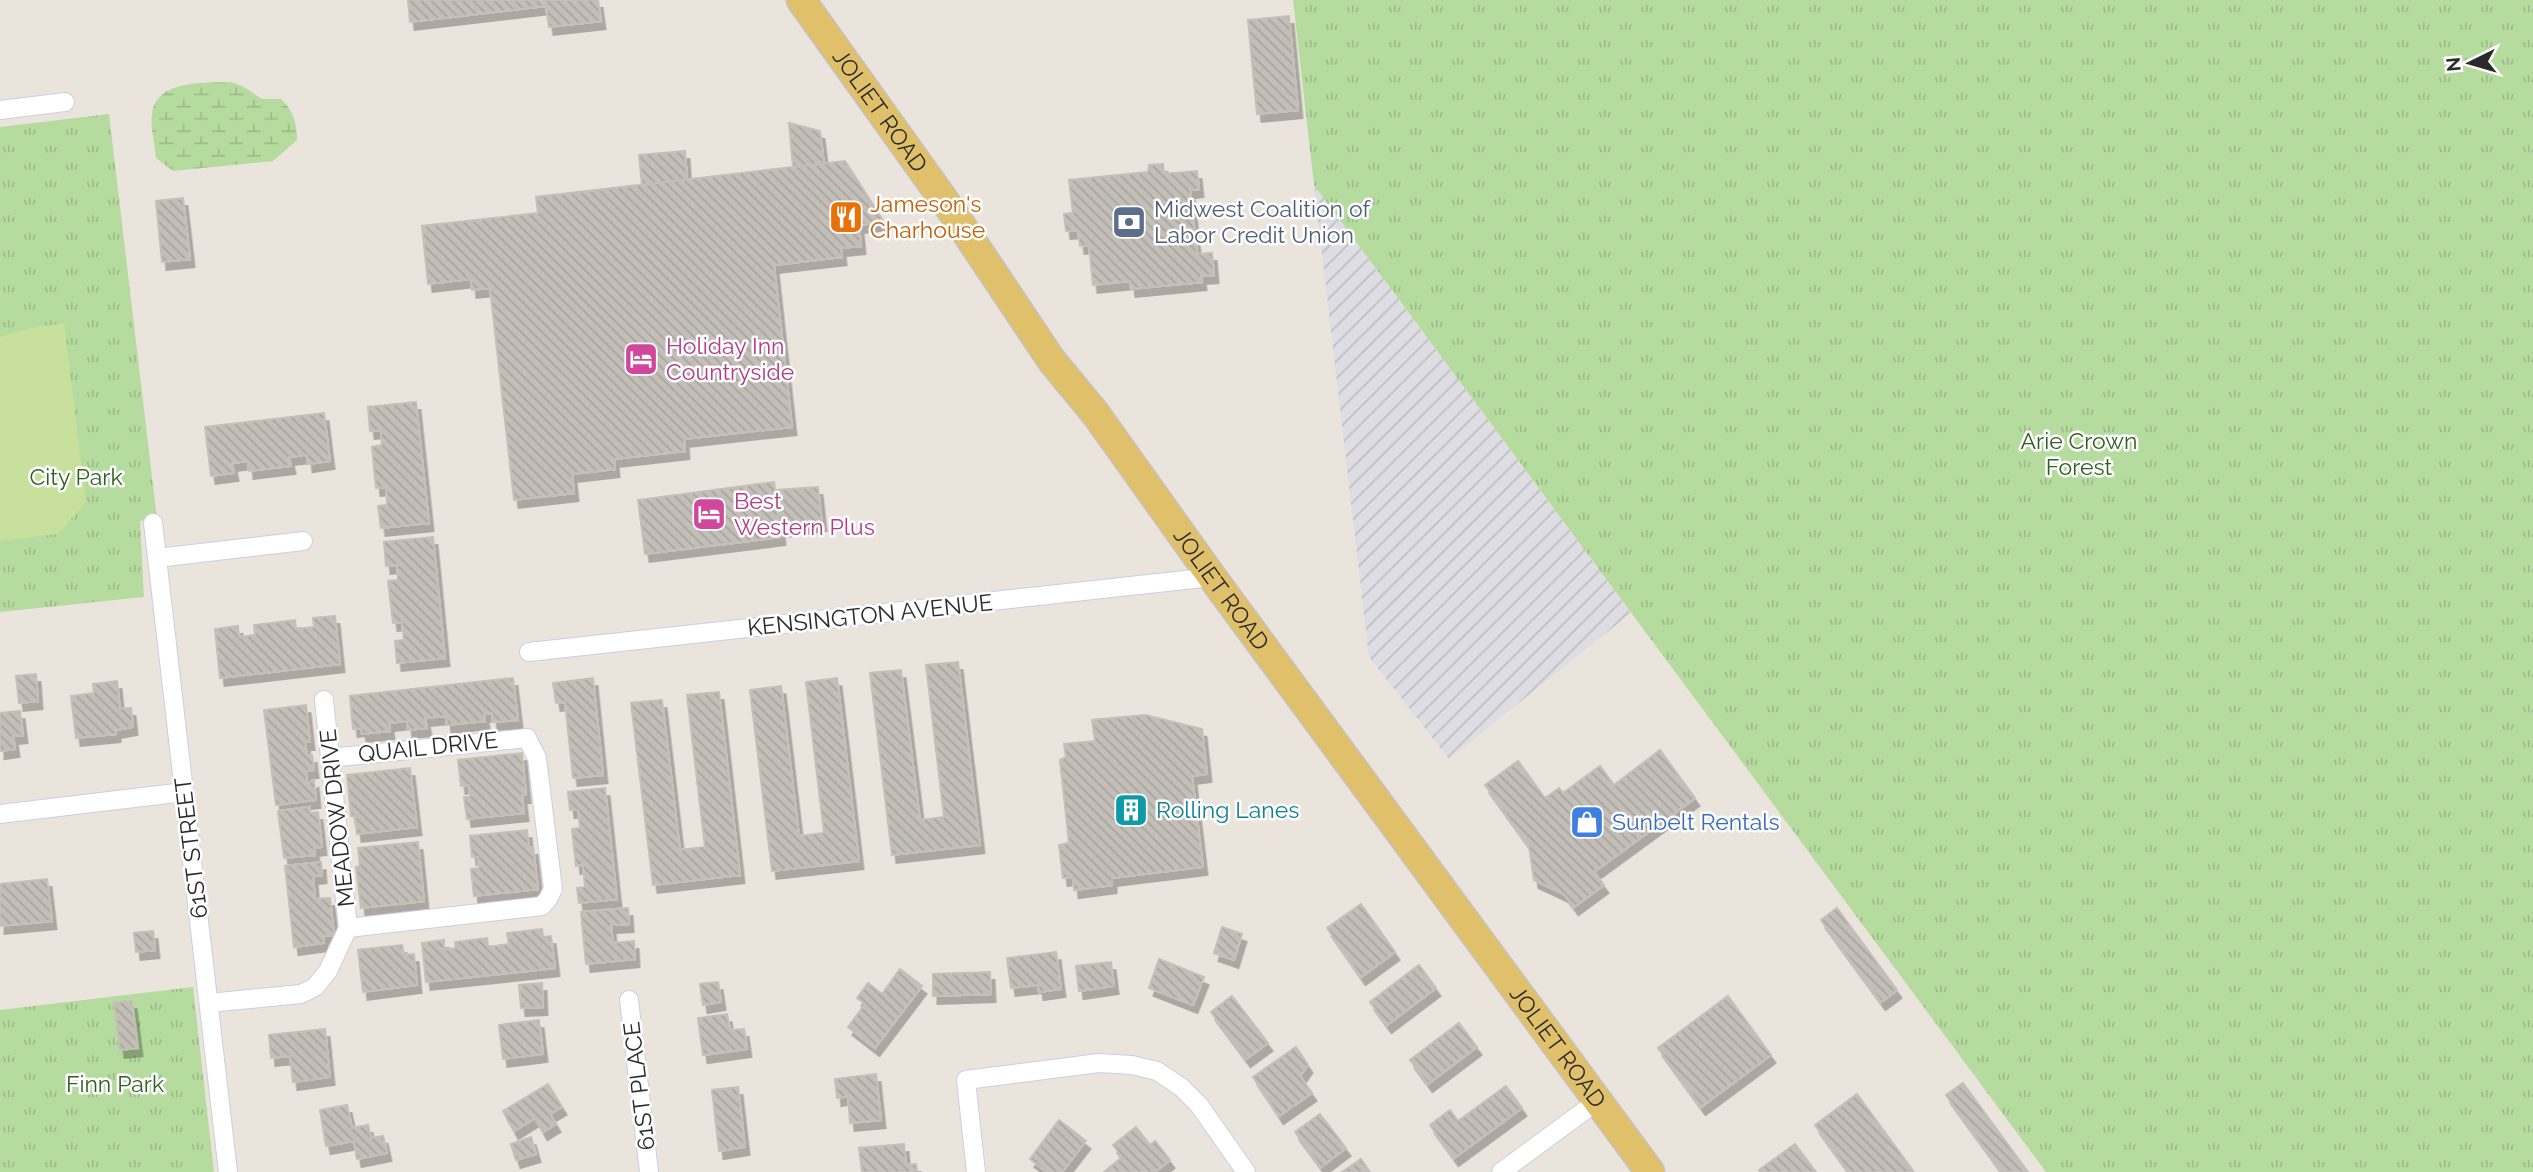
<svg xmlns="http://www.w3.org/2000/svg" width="2533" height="1172" viewBox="0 0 2533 1172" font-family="Raleway,sans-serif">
<defs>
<pattern id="industrial-furrows" width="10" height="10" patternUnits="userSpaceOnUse" patternTransform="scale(1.75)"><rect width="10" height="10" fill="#dedde3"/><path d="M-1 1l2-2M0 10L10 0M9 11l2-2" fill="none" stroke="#bfbec3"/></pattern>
<pattern id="wetland-marsh" width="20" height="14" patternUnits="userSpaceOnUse" patternTransform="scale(1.75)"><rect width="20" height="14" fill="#b6db9f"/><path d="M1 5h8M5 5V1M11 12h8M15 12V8" fill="none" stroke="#9dbc89"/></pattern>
<pattern id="park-tufts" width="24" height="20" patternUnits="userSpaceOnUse" patternTransform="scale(1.75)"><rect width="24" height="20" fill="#b6db9f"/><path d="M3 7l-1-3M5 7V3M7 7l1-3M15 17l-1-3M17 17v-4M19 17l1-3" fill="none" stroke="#9dbc89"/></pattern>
<pattern id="building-back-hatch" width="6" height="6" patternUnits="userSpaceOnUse" patternTransform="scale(1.75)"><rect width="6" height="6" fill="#c3bfb8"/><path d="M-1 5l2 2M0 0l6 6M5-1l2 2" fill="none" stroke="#a8a49e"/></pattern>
<filter id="shadow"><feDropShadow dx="4.5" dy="8" stdDeviation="0" flood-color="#0004"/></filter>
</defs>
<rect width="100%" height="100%" fill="#eae4dd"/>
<path fill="url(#industrial-furrows)" d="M1314,185l317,428 -182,146 -80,-102z"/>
<path fill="url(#wetland-marsh)" d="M231,82l13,5 18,12h19c12,11 16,24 16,41l-24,21 -100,10 -17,-13c-1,-14 -6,-30 -4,-44 4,-35 54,-31 79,-32z"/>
<path fill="url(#park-tufts)" d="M1293,0h1240v1172h-487l-732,-987z
M109,114l48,405 -17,2 4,76 -144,15v-485z
M193,987l21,185h-214v-162z"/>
<path fill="#c7e19c" d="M64,323l22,179 -28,32 -58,7v-204l31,-9z"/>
<path fill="url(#building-back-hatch)" stroke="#c5c0b7" stroke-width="2" filter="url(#shadow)" d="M408,0h190l3,21 -52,6 -3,-21 -136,16z
M1289,16l9,94 -41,4 -9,-94z
M789,123l31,8 4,33 -31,3z
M685,151l2,28 -45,6 -3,-30z
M845,161l39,61 -25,3 2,21 -20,2 1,9 -68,8 18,162 -108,12 1,12 -71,8 1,10 -43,5 2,19 -60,7 -24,-212 -18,2 -1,-11 -43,5 -6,-58 116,-13 -2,-16z
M1163,164l1,10 33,-3 2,18 -9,1 7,64 15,-1 2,22 -13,1 1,6 -71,7 -1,-8 -37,4 -4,-40 -9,1 -2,-16 -12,1 -2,-17 9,-1 -4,-33 79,-8 1,-7z
M183,198l7,61 -28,3 -6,-61z
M416,402l13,121 -48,5 -3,-22 9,-1 -1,-18 -10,1 -4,-41 10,-2 -1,-15 -11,1 -2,-24z
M324,413l6,48 -22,3 -1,-9 -18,2 2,9 -42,5 -1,-10 -16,2 2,10 -23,3 -6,-49z
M774,482l7,55 -136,17 -7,-54z
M818,487l4,36 -42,6 -5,-39z
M433,537l12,121 -48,5 -2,-22 9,-1 -2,-18 -9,1 -5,-42 10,-1 -1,-15 -11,1 -2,-24z
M335,616l5,48 -120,14 -5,-49 23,-3 1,11 16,-2 -1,-10 41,-5 1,9 18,-2 -1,-9z
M958,662l22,183 -88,10 -22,-182 31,-3 19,150 24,-3 -18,-152z
M36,674l2,27 -19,2 -3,-27z
M513,678l5,42 -25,2 -1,-9 -8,1 1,7 -38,4 -1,-9 -21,2 2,10 -19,2 -1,-9 -18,2 1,8 -28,3 -1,-6 -8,1 -3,-33z
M593,678l10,97 -30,3 -8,-76 -9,1 -3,-20z
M837,678l22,183 -87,10 -22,-181 31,-4 18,150 25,-3 -18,-151z
M117,681l3,28 11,-1 2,19 -17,3v4l-40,4 -5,-42 23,-3 -1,-9z
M719,692l21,183 -87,10 -22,-182 31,-3 18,150 25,-3 -18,-152z
M306,705l4,37h-5l2,14 5,-1 2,15 -8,1 1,13 7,-4 2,20 -40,5 -12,-95z
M20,711l3,24 -10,1 2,13 -15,2v-38z
M1145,715l57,14 5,45 -15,2 11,91 -91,11v7l-38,5 -1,-13 -10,1 -4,-33 10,-2 -9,-83 6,-3 -2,-13 31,-3 -3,-21z
M1660,750l35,48 -101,74 10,13 -30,22 -10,-13 -30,-14 -5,-34 -44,-61 33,-24 27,37 14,-10 4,5 37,-27 14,19z
M522,753l4,42h-4l2,18 -57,6 -3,-22h6l-1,-12 -8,1 -3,-26z
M410,768l7,59 -60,7 -2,-18h-4l-4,-41z
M605,788l12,111 -38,4 -2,-15 8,-1 -2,-22 -7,1 -4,-37 8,-1 -2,-18h-8l-2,-18z
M310,807v6l8,-1 4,35 -8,1 1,7 -31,3 -6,-47z
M527,830l2,18 4,-1 5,42 -64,7 -3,-27 8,-1 -1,-11h-6l-2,-21z
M418,842l6,59 -63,7 -5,-41 4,-1 -2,-18z
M321,862l1,13 -9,1 2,23 15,-1 4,37 -11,1 1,7 -30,4 -9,-81z
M47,879l5,42 -52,5v-42z
M1361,904l34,48 -34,25 -34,-49z
M628,908l1,16 -18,1 2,18 21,-2 1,18 -49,5 -5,-52z
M1837,908l60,82 -16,12 -60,-82z
M1222,927l20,7 -8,26 -20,-7z
M542,929l1,8 8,-1 4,32 -129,14 -4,-39 22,-3v10l12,-2 -1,-6 32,-4 1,9 21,-3 -2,-11z
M153,931l2,19 -19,2 -2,-19z
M402,945l2,10 10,-1 3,31 -54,7 -5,-42z
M1056,952l5,37 -22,3 -1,-7 -27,3 -4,-30z
M1159,959l45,18 -11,28 -44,-17z
M1111,962l3,24 -35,5 -3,-25z
M1419,965l17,23 -49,37 -17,-23z
M900,969l22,17 -47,62 -27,-21 17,-23 -8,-6 11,-15 14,11z
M990,972l1,22 -58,2v-22z
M718,982l3,20 -18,3 -3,-21z
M542,983l1,24 -22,1 -2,-23z
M1232,996l36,47 -22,16 -35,-47z
M1728,996l43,59 -70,52 -43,-59z
M132,1001l6,47 -18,2 -6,-47z
M727,1014l3,16 14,-1 3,20 -44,6 -5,-37z
M539,1020l4,34 -40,5 -4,-34z
M1459,1023l18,24 -49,37 -18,-24z
M325,1029l5,48 -37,5 -3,-26 -19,2 -2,-23z
M1296,1047l12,18 -8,11 12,17 -33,23 -26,-39z
M876,1074l5,46 -31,3 -2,-27 -11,2 -2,-19z
M1963,1083l65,89h-26l-56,-77z
M548,1084l14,23 -12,7 6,10 -13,8 -8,-14 -21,13 -11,-20z
M1506,1086l16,22 -68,50 -24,-33 20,-15 8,11z
M738,1087l7,60 -26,4 -7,-61z
M1857,1094l57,78h-65l-34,-47z
M347,1105l5,23 16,-3 3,13 12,-2 4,17 -30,6 -3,-18 -28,5 -6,-36z
M1320,1114l26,34 -25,19 -26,-35z
M1059,1120l27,21 -24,31h-15l-17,-13z
M1136,1127l14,18 5,-4 15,19 -15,12h-51l18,-15 -9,-12z
M531,1137l5,17 -20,6 -5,-16z
M904,1144l2,21 10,-1 1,8h-55l-3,-24z
M1795,1144l21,28h-56l-1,-2z
M1361,1159l9,13h-28z"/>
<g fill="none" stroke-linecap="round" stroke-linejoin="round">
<g stroke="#cccfda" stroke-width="20">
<path id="minor" d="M0,110l65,-8
M153,523l75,649
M157,558l146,-17
M529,652l683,-75
M330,758l197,-20 10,20 16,131 -5,10 -6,7 -194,22
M0,814l184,-22
M629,1000l20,172
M209,1003l92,-9 14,-7 13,-16 20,-43 -24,-228
M976,1172l-10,-92 133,-17 33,2 25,6 24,16 18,18 47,67
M1501,1172l98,-72"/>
</g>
<g stroke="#c3c3c3" stroke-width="31">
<g id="primary">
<path id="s1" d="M801,0l150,210 101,151 43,52 117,164 438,595"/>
</g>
</g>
<use href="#minor" stroke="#fff" stroke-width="18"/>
<use href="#primary" stroke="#e1c06b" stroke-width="28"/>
</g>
<defs>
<g id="restaurant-square" transform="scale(1.75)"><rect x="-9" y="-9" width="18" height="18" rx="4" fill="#e8710a" stroke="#fff"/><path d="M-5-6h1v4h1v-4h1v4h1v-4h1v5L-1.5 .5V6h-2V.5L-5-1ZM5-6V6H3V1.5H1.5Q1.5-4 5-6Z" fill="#fff"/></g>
<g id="bank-square" transform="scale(1.75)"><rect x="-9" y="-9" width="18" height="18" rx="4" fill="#5c6f8a" stroke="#fff"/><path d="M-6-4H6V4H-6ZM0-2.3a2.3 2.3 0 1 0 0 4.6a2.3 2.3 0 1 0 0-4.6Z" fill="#fff"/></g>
<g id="hotel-square" transform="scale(1.75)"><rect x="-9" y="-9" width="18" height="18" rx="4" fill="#d1479c" stroke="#fff"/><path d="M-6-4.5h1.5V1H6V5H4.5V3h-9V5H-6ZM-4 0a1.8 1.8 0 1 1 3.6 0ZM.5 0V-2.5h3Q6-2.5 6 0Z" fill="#fff"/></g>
<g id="building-square" transform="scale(1.75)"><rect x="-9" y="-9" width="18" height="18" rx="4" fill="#0f9aa8" stroke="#fff"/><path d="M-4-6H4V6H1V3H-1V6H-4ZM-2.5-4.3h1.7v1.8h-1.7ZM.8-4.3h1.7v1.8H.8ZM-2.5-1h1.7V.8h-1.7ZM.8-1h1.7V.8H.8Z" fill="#fff"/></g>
<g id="shop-square" transform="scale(1.75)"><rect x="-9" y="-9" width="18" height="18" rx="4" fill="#3f7fe0" stroke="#fff"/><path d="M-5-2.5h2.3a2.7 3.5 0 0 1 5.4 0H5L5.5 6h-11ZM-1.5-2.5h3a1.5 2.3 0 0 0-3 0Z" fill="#fff"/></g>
</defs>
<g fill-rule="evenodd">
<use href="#restaurant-square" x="846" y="217"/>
<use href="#bank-square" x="1129" y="222"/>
<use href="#hotel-square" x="641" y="359"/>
<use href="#hotel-square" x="709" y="514"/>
<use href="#building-square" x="1131" y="810"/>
<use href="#shop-square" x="1587" y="822"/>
</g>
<g text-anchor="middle" stroke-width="5" stroke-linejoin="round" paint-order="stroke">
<g font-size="23" fill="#2a2a2a" stroke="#fff">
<text dy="8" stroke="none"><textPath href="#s1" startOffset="136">JOLIET ROAD</textPath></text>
<text dy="8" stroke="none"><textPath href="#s1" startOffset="724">JOLIET ROAD</textPath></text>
<text transform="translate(870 615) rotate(-6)" y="8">KENSINGTON AVENUE</text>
<text transform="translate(428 747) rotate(-6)" y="8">QUAIL DRIVE</text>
<text transform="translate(337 818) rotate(-96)" y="8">MEADOW DRIVE</text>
<text transform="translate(191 848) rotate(-97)" y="8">61ST STREET</text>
<text dy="8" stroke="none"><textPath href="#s1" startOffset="1292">JOLIET ROAD</textPath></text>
<text transform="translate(639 1086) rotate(-97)" y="8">61ST PLACE</text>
</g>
<g font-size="23" fill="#c56008" stroke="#fff" text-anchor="start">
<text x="870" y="212">Jameson's<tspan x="870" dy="26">Charhouse</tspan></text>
</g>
<g font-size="23" fill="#4e5e75" stroke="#fff" text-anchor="start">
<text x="1154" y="217">Midwest Coalition of<tspan x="1154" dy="26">Labor Credit Union</tspan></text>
</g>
<g font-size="23" fill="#b23c85" stroke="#fff" text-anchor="start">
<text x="666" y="354">Holiday Inn<tspan x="666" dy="26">Countryside</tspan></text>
<text x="734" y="509">Best<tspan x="734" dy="26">Western Plus</tspan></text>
</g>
<g font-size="23" fill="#315f21" stroke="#fff">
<text x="2079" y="449">Arie Crown<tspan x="2079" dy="26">Forest</tspan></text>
<text x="76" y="485">City Park</text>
<text x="115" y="1092">Finn Park</text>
</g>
<g font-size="23" fill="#0d838f" stroke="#fff" text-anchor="start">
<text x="1156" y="818">Rolling Lanes</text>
</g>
<g font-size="23" fill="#366cbe" stroke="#fff" text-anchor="start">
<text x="1612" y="830">Sunbelt Rentals</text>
</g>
</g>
<g transform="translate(2470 63) rotate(265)" stroke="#ffffff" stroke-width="5" paint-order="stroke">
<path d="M0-5L12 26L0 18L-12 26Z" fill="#2a2a2a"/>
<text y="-10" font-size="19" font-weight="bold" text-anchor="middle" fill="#2a2a2a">N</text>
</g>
</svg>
